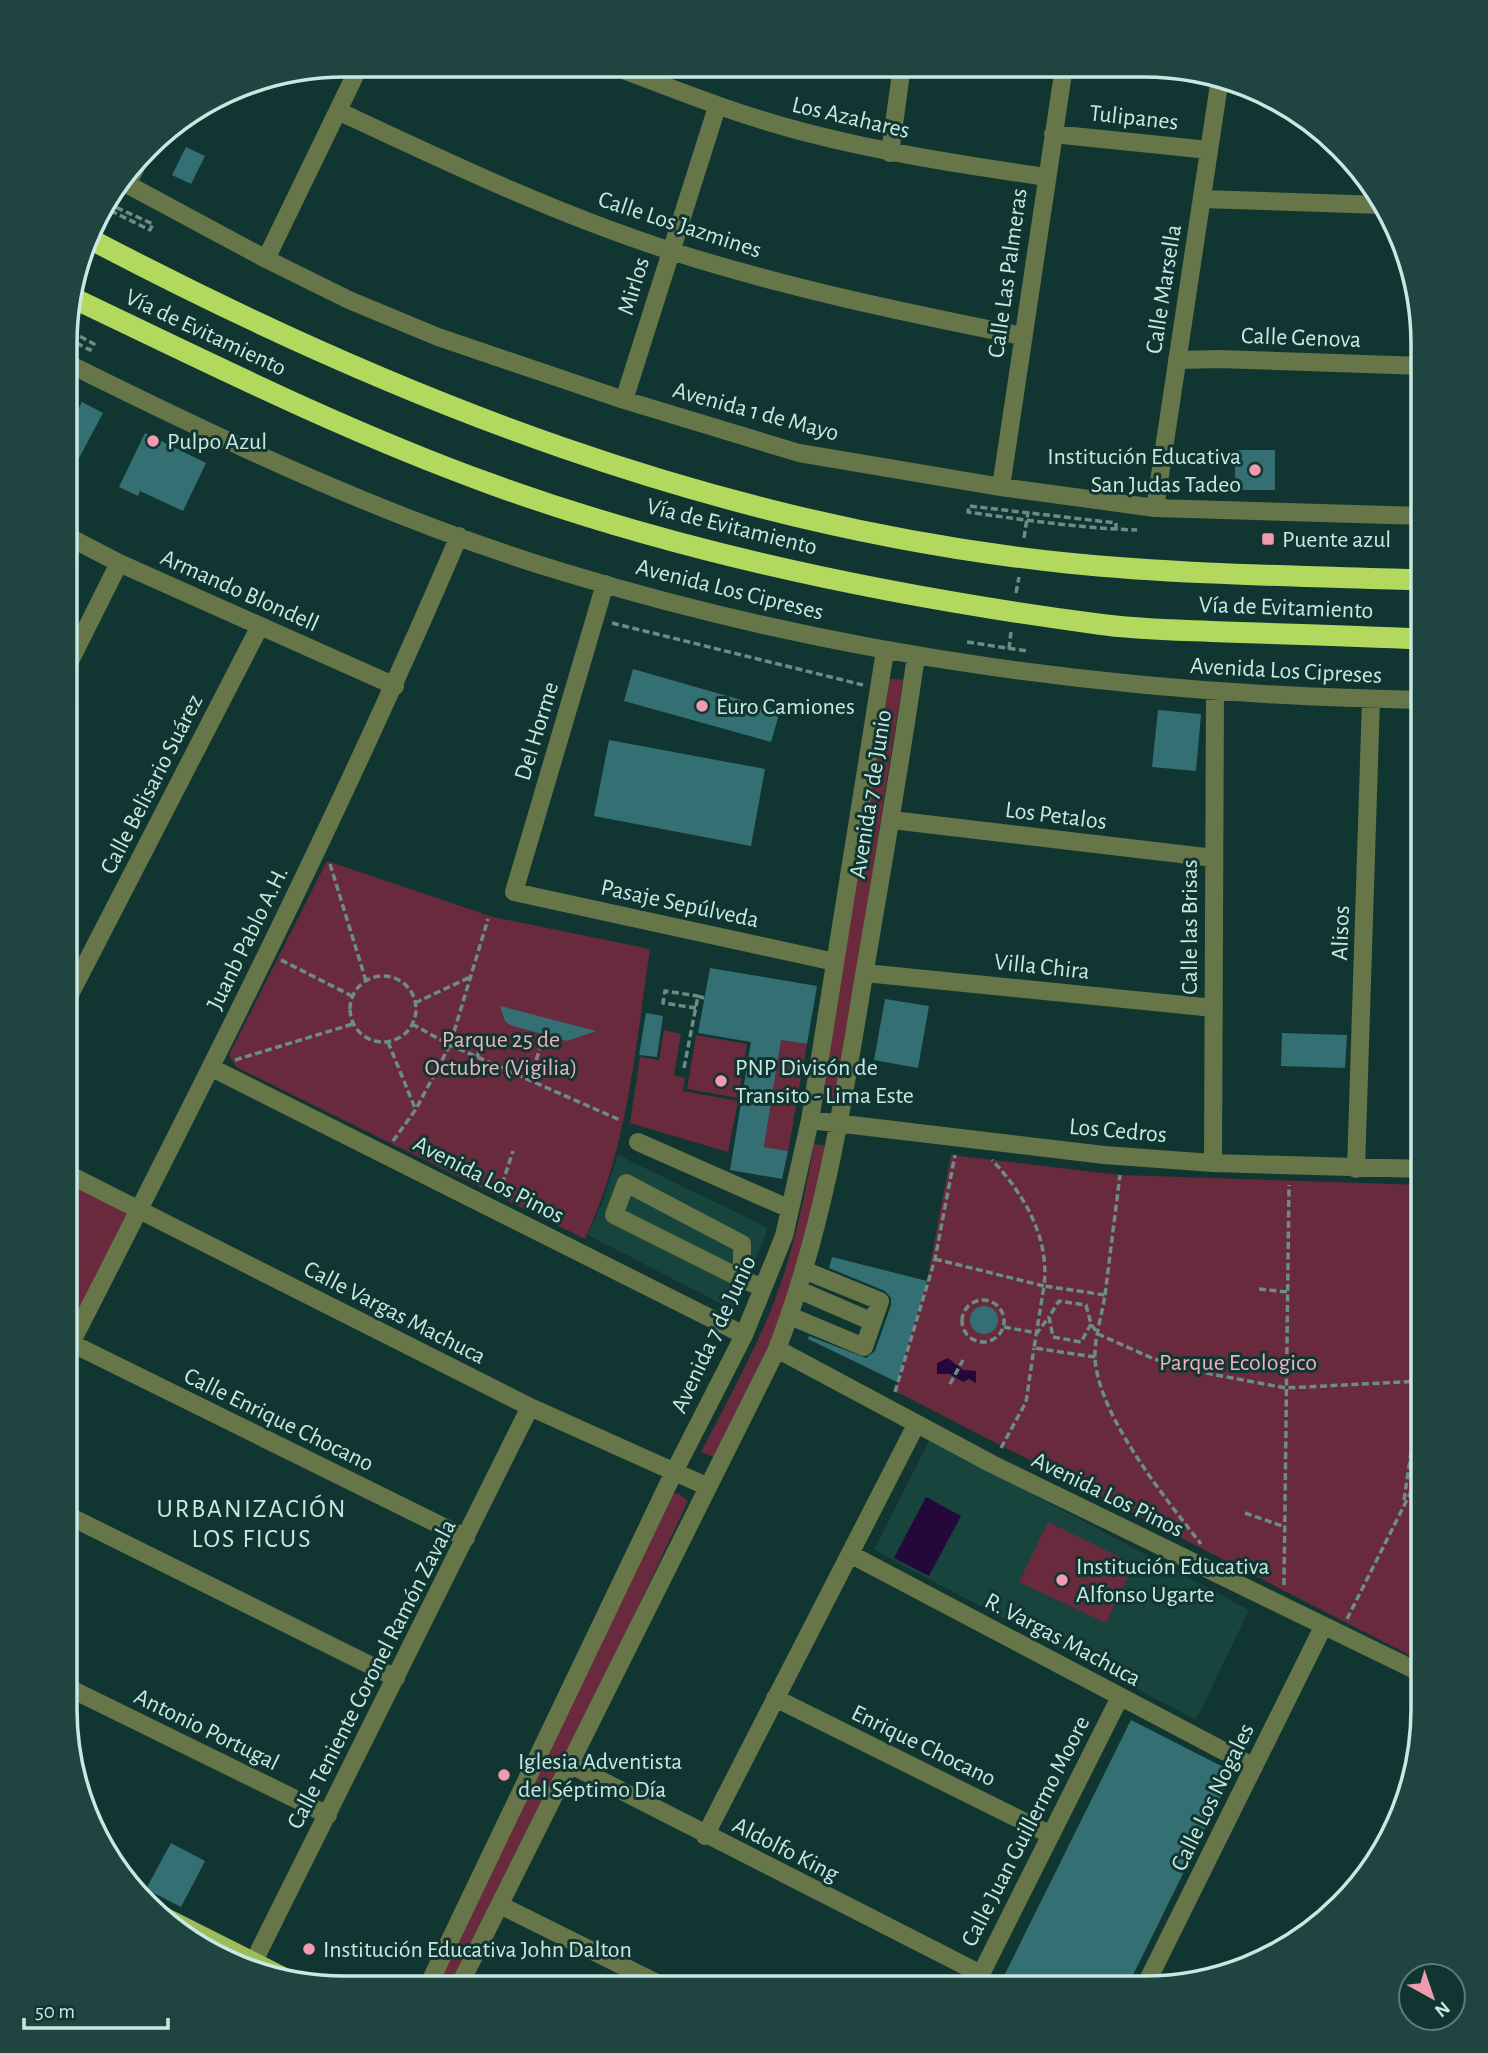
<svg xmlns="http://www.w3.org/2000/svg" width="1488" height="2053" viewBox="0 0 1488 2053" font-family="'Alegreya Sans',sans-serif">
<rect width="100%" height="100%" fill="#113631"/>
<path fill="#18443e" d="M618,1155l150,73 -33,83 -147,-76 15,-34z
M930,1439l319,171 -53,110 -322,-170z"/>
<path fill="#6a2a3d" d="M886,678l17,2 -67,420 -14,-2z
M327,861l166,56 157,32c-15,100 -22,198 -65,290l-349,-172 -7,-12z
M664,1030l17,4 -7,41 11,3 -2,13 55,10 -10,51 -98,-29 10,-66 19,3z
M696,1035l51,9 -9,54 -51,-9z
M781,1040l26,4 -19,107 -24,-4z
M814,1144l13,2 -19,86 -34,102 -60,123 -13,-5c21,-40 42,-80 61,-121 27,-59 41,-123 52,-187z
M951,1155l169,20 303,10v477l-528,-271 32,-110z
M66,1178l61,32v8l-62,121z
M678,1493l10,8 -86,182 -152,303h-15l238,-492z
M1048,1522l86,42 -28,59 -87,-41z"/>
<path fill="#24083c" d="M948,1358l15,12 13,1v12l-7,-4 -6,3 -13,-8h-13v-11z
M926,1497l35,19 -32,60 -35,-18z"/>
<path fill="#346f74" d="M186,147l19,9 -14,28 -19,-9z
M82,402l21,11 -25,47 -11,-6v-23z
M145,433l61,30 -23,48 -43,-20 -2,5 -19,-9z
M1235,450h40v40h-40z
M633,669l147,42 -9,31 -147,-41z
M1158,710l43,4 -5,57 -44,-4z
M609,740l156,29 -14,77 -157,-30z
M710,968l107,18 -10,58 -26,-4 -17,107 24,4 -6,28 -52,-9 21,-128 -53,-9z
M885,999l44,7 -11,62 -44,-8z
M500,1006l96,25 -29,10 -57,-16 -5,-4z
M646,1013l17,3 -6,41 -18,-2z
M1282,1033l65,2 -2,33 -64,-2z
M832,1257l95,24 -30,101 -89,-43 1,-3 57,22 9,-7 16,-46v-7l-6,-7 -56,-23z
M970 1320a14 14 0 1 1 28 0a14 14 0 1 1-28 0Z
M1131,1720l102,52 -93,189 -14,27h-128z
M171,1843l34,18 -24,46 -35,-18z"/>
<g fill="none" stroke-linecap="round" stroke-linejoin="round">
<path stroke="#6a8d87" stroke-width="3.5" stroke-dasharray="7 3.5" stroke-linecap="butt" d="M101,206l49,24 3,-6 -49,-22
M67,338l23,12 4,-6 -27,-15
M1116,530v-7l-147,-17 -1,6c56,8 112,16 169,18
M1024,538l4,-26
M1016,593l3,-16
M612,623l251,62
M967,642l60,9
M1009,649l2,-17
M330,864l36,117
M281,960l71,36
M350 1009a33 33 0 1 1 66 0a33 33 0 1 1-66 0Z
M415,1003l55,-26
M696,1008l-33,-5 2,-12 33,5
M412,1024l38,21 170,75
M388,1042l27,66
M477,1057l4,-10
M235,1060l118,-36
M684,1068l14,-72 6,2
M530,1080l14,-45
M393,1141l23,-32 34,-64 38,-126
M499,1194l14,-43
M935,1259l109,27c6,-48 -20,-92 -52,-126
M1259,1289l29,3
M1105,1295l15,-120
M962 1321a21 21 0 1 1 42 0a21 21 0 1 1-42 0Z
M1091,1324l-10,18 -28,-5 -4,-20 10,-16 27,4 5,19 7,10 56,25 57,15 75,14 135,-7
M1004,1327l33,6 12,-16
M1095,1357l-61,-9 10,-62 61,9c-3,20 -11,44 -10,64 4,58 71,140 106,185
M950,1384l13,-24
M895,1392l40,-133 20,-104
M1001,1448l25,-46 8,-54
M1404,1500l19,-127
M1245,1513l40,14
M1284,1585l5,-400
M1347,1619l76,-151"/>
<path stroke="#677648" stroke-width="18" d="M613,66c63,24 125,49 191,66 80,21 161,33 242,45
M338,111c109,51 218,103 333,140 116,37 231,61 351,85
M1053,134l156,16
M890,153l12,-87
M121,181l145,78 83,41 89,37 186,63 175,53 202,34 154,21 268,8
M127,184l14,-27
M1202,199l180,6
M266,259l94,-194
M1177,360l42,-1 204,7
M67,363c161,80 324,157 496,209 281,86 567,123 860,128
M624,400l93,-293
M1001,487l63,-420
M1155,508l65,-430
M67,536l52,27 276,123
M605,584l-91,308 321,70
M67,667l52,-104
M892,820l322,38
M865,973l349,35
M66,1002l194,-376
M212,1068l532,267
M810,1120l294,35 109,8 210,6
M638,1142l152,67
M1213,1163l2,-472
M1356,1169l15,-470
M66,1173l464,234 176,79
M742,1279v-35l-116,-61 -12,32 134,67 15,5
M799,1290l74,32
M790,1316l74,31 16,-46 -74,-30
M71,1343l395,195
M777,1349l215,115 431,210
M65,1355c138,-270 275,-540 394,-819
M65,1514l331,164
M850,1554l404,213
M65,1686l263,129
M775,1698l276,137
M571,1765l410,209
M705,1836l211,-411
M502,1906l163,81
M254,1961l276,-554
M428,1986l246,-514 70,-137 40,-99 26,-116 75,-469
M459,1986l318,-637c45,-117 65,-238 85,-362 19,-110 38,-220 54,-331
M974,1988l146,-291
M1144,1988l179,-361"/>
<path stroke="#9ebc59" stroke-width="18" d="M162,1915l137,69"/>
<path stroke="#b3d85e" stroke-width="21" d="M90,239c306,161 630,288 977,324 118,12 238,13 356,17
M71,297c138,66 276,135 420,187 193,70 404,113 607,140 41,6 85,6 127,8 66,2 132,4 198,7"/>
</g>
<g fill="#f29ab0" stroke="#113631" stroke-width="2.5">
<circle cx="153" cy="441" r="7"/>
<circle cx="1255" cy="470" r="7"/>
<rect x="1261" y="532" width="14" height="14" rx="3.5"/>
<circle cx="702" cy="706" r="7"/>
<circle cx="721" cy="1081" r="7"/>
<circle cx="1062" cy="1580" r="7"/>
<circle cx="504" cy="1775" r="7"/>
<circle cx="309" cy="1949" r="7"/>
</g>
<g text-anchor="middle" stroke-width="6" stroke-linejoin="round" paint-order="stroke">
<g font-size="24" fill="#c8e9e3" stroke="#113631">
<text transform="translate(851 117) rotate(13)" y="8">Los Azahares</text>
<text transform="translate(1134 117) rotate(6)" y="8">Tulipanes</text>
<text transform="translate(680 224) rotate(18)" y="8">Calle Los Jazmines</text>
<text transform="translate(1007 273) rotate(-82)" y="8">Calle Las Palmeras</text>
<text transform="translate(633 286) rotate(-73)" y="8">Mirlos</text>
<text transform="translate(1163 289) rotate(-81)" y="8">Calle Marsella</text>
<text transform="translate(206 332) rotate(25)" y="8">Vía de Evitamiento</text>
<text transform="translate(1301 337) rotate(2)" y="8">Calle Genova</text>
<text transform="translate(756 411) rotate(15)" y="8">Avenida 1 de Mayo</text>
<text transform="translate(732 526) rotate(14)" y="8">Vía de Evitamiento</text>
<text transform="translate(730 589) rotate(14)" y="8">Avenida Los Cipreses</text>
<text transform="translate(240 590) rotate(24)" y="8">Armando Blondell</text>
<text transform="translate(1286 607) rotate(2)" y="8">Vía de Evitamiento</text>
<text transform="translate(1286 670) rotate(3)" y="8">Avenida Los Cipreses</text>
<text transform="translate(536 731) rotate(-73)" y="8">Del Horme</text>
<text transform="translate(151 784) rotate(-63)" y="8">Calle Belisario Suárez</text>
<text transform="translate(870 794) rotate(-81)" y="8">Avenida 7 de Junio</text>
<text transform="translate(1056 815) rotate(7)" y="8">Los Petalos</text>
<text transform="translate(680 903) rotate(12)" y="8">Pasaje Sepúlveda</text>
<text transform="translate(1189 927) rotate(-90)" y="8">Calle las Brisas</text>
<text transform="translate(1340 933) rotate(-88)" y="8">Alisos</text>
<text transform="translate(247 938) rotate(-64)" y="8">Juanb Pablo A.H.</text>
<text transform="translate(1042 966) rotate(6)" y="8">Villa Chira</text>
<text transform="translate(1118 1130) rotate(5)" y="8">Los Cedros</text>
<text transform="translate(489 1179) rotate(27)" y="8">Avenida Los Pinos</text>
<text transform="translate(395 1312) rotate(27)" y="8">Calle Vargas Machuca</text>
<text transform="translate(713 1334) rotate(-65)" y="8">Avenida 7 de Junio</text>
<text transform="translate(279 1419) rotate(26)" y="8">Calle Enrique Chocano</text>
<text transform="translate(1108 1494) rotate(26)" y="8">Avenida Los Pinos</text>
<text transform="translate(1063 1639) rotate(28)" y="8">R. Vargas Machuca</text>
<text transform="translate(371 1674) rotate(-63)" y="8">Calle Teniente Coronel Ramón Zavala</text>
<text transform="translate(207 1729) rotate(26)" y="8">Antonio Portugal</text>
<text transform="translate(924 1745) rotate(26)" y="8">Enrique Chocano</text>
<text transform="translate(1212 1797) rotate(-64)" y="8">Calle Los Nogales</text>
<text transform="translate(1025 1831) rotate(-63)" y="8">Calle Juan Guillermo Moore</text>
<text transform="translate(786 1849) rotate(27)" y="8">Aldolfo King</text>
</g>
<g font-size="24" fill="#c8e9e3" stroke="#113631" text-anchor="start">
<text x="167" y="449">Pulpo Azul</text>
<text x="1241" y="464" text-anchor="end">Institución Educativa<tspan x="1241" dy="28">San Judas Tadeo</tspan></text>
<text x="1282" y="547">Puente azul</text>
<text x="716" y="714">Euro Camiones</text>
<text x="735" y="1075">PNP Divisón de<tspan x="735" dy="28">Transito - Lima Este</tspan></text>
<text x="1076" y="1574">Institución Educativa<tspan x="1076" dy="28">Alfonso Ugarte</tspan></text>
<text x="518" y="1769">Iglesia Adventista<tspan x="518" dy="28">del Séptimo Día</tspan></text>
<text x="323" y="1957">Institución Educativa John Dalton</text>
</g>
<g font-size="24" fill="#eeb1bf" stroke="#113631">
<text x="501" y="1047">Parque 25 de<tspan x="501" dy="28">Octubre (Vigilia)</tspan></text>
<text x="1238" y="1370">Parque Ecologico</text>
</g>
<g font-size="26" letter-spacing="2" fill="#c8e9e3" stroke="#113631">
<text x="252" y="1517">URBANIZACIÓN<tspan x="252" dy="30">LOS FICUS</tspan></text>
</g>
</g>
<path d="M0 0H1488V2053H0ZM344 77H1144A267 267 0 0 1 1411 344V1709A267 267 0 0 1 1144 1976H344A267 267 0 0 1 77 1709V344A267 267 0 0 1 344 77Z" fill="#20443f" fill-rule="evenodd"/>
<path fill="none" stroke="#c8e9e3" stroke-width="3.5" d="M344 77H1144A267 267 0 0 1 1411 344V1709A267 267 0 0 1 1144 1976H344A267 267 0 0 1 77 1709V344A267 267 0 0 1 344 77Z"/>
<g transform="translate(1432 1997) rotate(140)"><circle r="33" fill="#113631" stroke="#5a7e78" stroke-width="2"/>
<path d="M0-5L12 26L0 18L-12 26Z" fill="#f29ab0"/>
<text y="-10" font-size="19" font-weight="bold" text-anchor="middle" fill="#c8e9e3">N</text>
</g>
<path d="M24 2018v10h144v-10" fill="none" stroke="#c8e9e3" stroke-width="3.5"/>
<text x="35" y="2018" font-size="21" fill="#c8e9e3" stroke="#113631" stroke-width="5" paint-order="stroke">50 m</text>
</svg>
